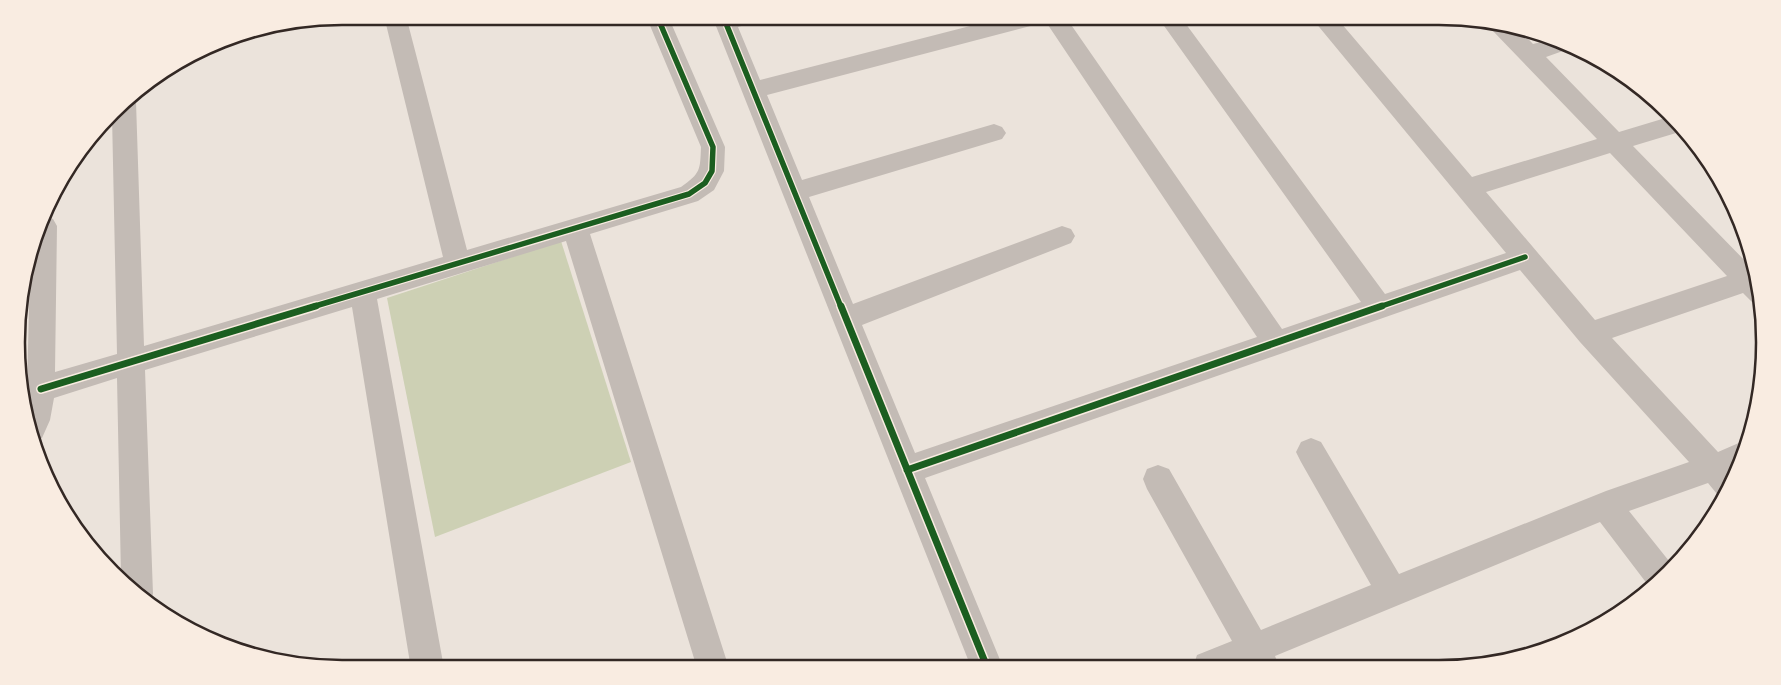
<svg xmlns="http://www.w3.org/2000/svg" width="1781" height="685" viewBox="0 0 1781 685" font-family="'DM Sans',sans-serif">
<rect width="100%" height="100%" fill="#ebe3db"/>
<path fill="#cdd0b4" d="M561,241l70,221 -196,75 -48,-239z"/>
<g fill="none" stroke-linecap="round" stroke-linejoin="round">
<path fill="#c3bbb5" fill-rule="evenodd" d="M384,16h22l61,234 214,-63c20,-14 19,-17 20,-40l-55,-131h22l57,131 -1,24 -10,19 -16,11 -108,33 139,434h-32l-131,-427 -189,58 67,369 -33,1 -59,-362 -207,63 8,224 -4,10 -5,-2 -23,-25 -4,-199 -63,20 -4,22 -8,18 -5,2 -13,-31 3,-20 3,-122 17,-50 6,2 4,7 -2,146 62,-18 -5,-239 19,-20 5,7 8,244 299,-89z
M712,16h49l-3,5 -20,6 22,53 249,-64h56l217,313 79,-27 -204,-286h23l205,278 121,-41 -191,-231 -3,-6h23l137,161 125,-38 -105,-109 -3,-7 27,3 17,18 20,-5 21,8 -28,10 73,75 53,-16 14,14 -53,16 119,122 2,-1 8,33 -1,5 -9,-3 -9,-9 -131,45 106,114 23,-10 5,2 -24,52 -5,-2 -9,-11 -79,28 44,55 -22,23 -51,-67 -325,134 4,10 -86,1 4,-12 35,-14 -85,-152 -4,-10 4,-10 11,-4 11,4 92,161 110,-45 -70,-123 -5,-10 5,-10 10,-4 10,4 78,132 207,-83 83,-29 -109,-120 -60,-72 -595,208 78,189h-32zM1046,22l211,315 -342,116 -53,-128 209,-82 4,-7 -4,-7 -9,-3 -209,78 -44,-107 193,-58 4,-6 -4,-6 -8,-3 -192,56 -35,-85zM1610,153l117,123 -132,44 -109,-128z"/>
<g stroke="#f9ece1" stroke-width="8">
<path id="cycleway-far1" d="M723,16l118,291
M312,307l377,-113 16,-11 7,-12 1,-24 -56,-131
M1379,307l146,-50"/>
</g>
<g stroke="#f9ece1" stroke-width="10">
<path id="cycleway" d="M841,306l146,361
M41,389l275,-83
M907,470l475,-164"/>
</g>
<use href="#cycleway-far1" stroke="#1b5e20" stroke-width="5.5"/>
<use href="#cycleway" stroke="#1b5e20" stroke-width="7"/>
</g>
<path d="M0 0H1781V685H0ZM342 25H1439A317 317 0 0 1 1756 342V343A317 317 0 0 1 1439 660H342A317 317 0 0 1 25 343V342A317 317 0 0 1 342 25Z" fill="#f9ece1" fill-rule="evenodd"/>
<path fill="none" stroke="#332824" stroke-width="2.5" d="M342 25H1439A317 317 0 0 1 1756 342V343A317 317 0 0 1 1439 660H342A317 317 0 0 1 25 343V342A317 317 0 0 1 342 25Z"/>
</svg>
